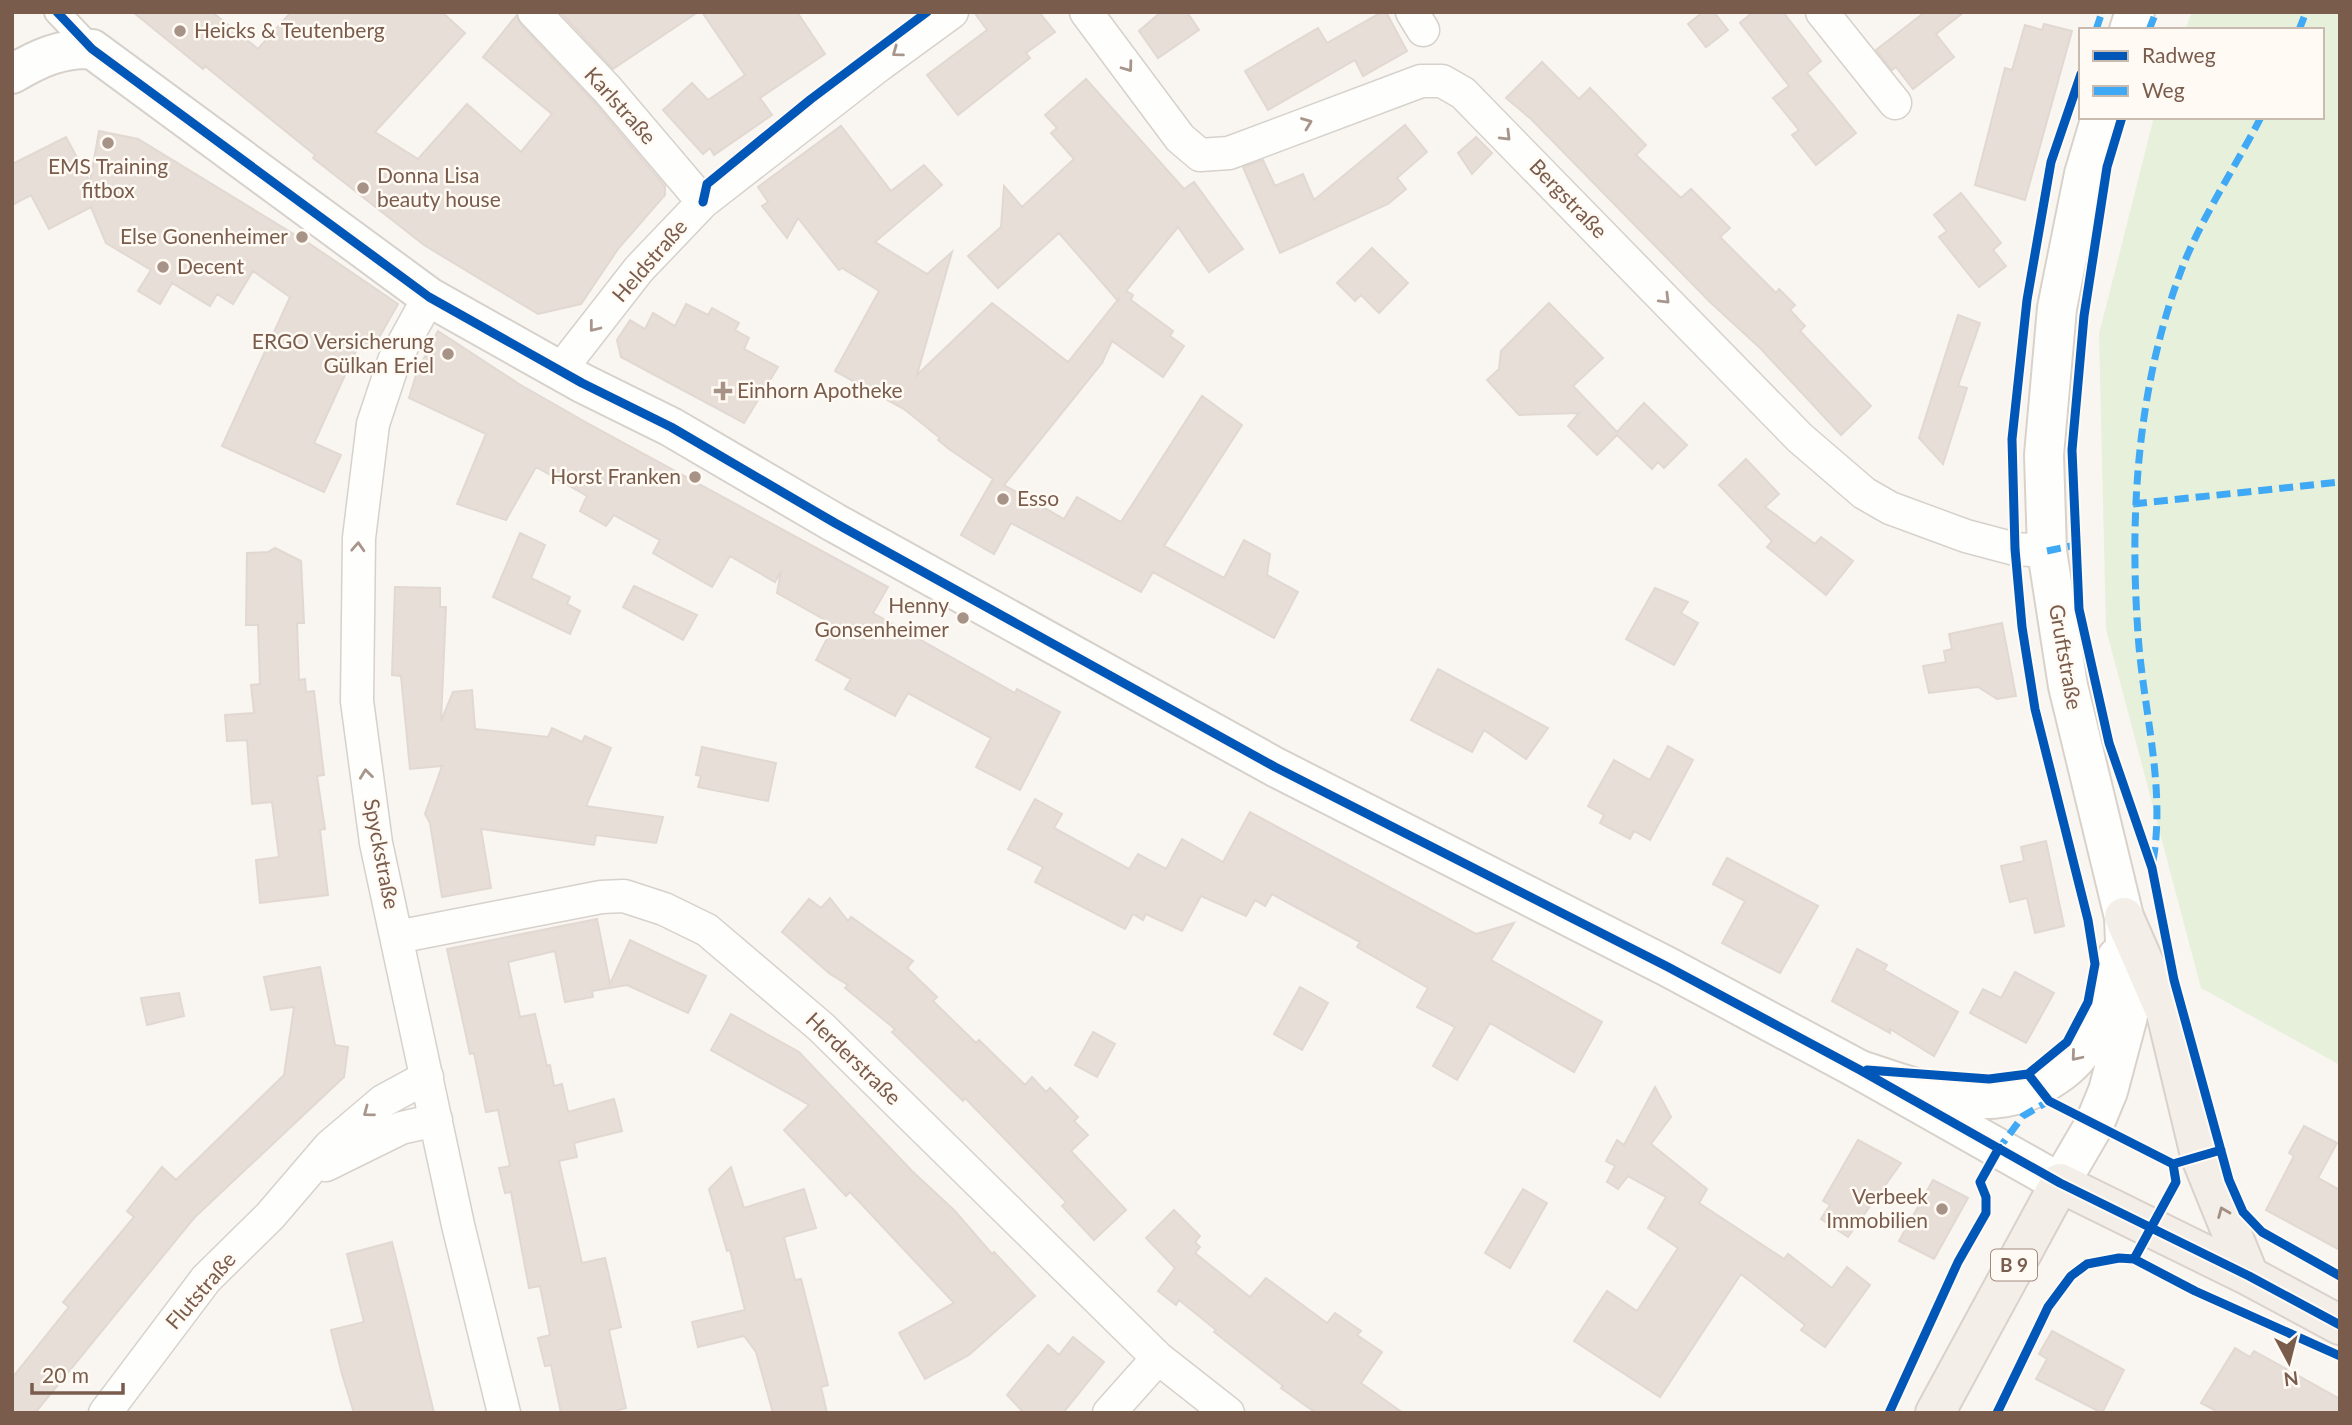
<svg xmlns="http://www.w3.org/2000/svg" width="2352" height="1425" viewBox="0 0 2352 1425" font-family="Lato,sans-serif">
<rect width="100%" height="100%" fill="#f9f5f0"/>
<path fill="#e7f0db" d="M2192,12h148v1053l-139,-77 -95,-359 -7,-295 55,-217h168v-87h-137z"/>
<path fill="#e6ded7" stroke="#e2d8d2" stroke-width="2" d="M133,12h79l46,37 33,-37h151l23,21 -90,99 43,27 49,-55 54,48 31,-38 -69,-57 33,-41 5,9 72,76 72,85v9l-47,54 -37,55 -43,10 -114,-69 -111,-87 2,-3 -110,-89 -2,3z
M560,12h138l-85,57z
M702,12h95l28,42 -65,44 12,17 -58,40 -4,-7 -7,6 -40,-44 29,-27 16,17 37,-25z
M974,12h65l16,20 -29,21 4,5 -72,57 -31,-40 60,-45z
M1161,12h26l12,18 -41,28 -19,-27z
M1382,12h4l21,39 -44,25 -8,-16 -87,50 -23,-39 73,-43 9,15z
M1703,12h11l14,18 -22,17 -18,-23z
M1753,12h30l38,49 -14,12 49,60 -40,32 -24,-30 7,-5 -26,-32 16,-12 -49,-63z
M1925,12h39l-28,22 18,23 -41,32 -17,-22 -4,3 -16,-20z
M2044,24l28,7 -47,169 -50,-15 30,-117 7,2 13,-45 17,5z
M1542,62l37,37 11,-11 56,57 -10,10 45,43 10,-9 39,39 -10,9 56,56 3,-4 16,16 -5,5 15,16 -5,5 71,75 -30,29 -81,-87 -50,-46 -179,-183 -25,-21z
M1086,79l98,110 10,-7 49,67 -34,23 -31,-45 -52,64 7,4 -2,5 42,31 -3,5 14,10 -21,31 -51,-36 -10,22 -98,122 60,34 13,-22 44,25 81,-126 40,29 -78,121 60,32 20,-38 26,14 -3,21 31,17 -24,46 -121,-66 -12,20 -130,-69 -17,31 -33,-19 32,-56 -44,-30 -11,-9 2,-2 -36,-29 -69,-38 44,-80 -37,-23 -3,2 -41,-52 -11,20 -25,-32 6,-4 -10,-15 83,-61 50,65 33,-26 18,20 -67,57 52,32 25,-22 -35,123 75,-72 76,59 52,-65 -2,4 -59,-68 -61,55 -30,-32 33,-29 3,-41 18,21 52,-48 -23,-26 6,-5 -12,-13z
M1405,125l22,27 -30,26 9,11 -18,15 -108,49 -37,-86 20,-7 12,26 28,-12 11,26z
M99,131l39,8 172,105 88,60 -25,44 -12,-8 -47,103 27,12 -17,37 -102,-46 68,-149 -37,-26 -20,33 -16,-10 -7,12 -38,-23 -12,21 -22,-13 13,-21 -45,-27 -15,-36 -42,22 -18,-34 -19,10v-41l54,-27 24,45z
M1476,137l16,16 -20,21 -14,-21z
M1961,193l40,50 -8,7 13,16 -27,21 -40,-50 8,-6 -13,-16z
M1372,248l36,35 -29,30 -18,-18 -6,6 -18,-18z
M1549,303l54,55 -30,28 44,46 27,-29 43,42 -23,23 -6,-6 -6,7 -35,-34 -20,20 -29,-29 11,-13 -60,2 -32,-35 12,-11 2,-18z
M686,304l22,11 4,-7 27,15 -4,7 14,8 -5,11 34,18 -34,56 -123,-66 -4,-17 13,-20 15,9 8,-16 22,13z
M1958,315l22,8 -22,63 9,2 -24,76 -24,-26z
M438,331l81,53 70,40 299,163 -15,26 142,80 2,-4 43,23 -40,78 -44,-23 15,-29 -83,-45 -13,23 -50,-27 6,-10 -35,-19 18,-35 -57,-32 4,-22 -6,11 -45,-26 -18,31 -59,-34 7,-13 -46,-25 -8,11 -26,-15 7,-15 -51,-29 -30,53 -49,-16 29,-70 -77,-36 8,-26z
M1746,459l33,35 -14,13 50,37 6,-7 32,24 -27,34 -59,-48 5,-6 -53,-56z
M520,533l25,12 -14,33 39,19 -3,7 13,7 -10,23 -77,-37z
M275,548l26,13 3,62h-7l2,57 6,-1 1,13 8,-1 10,84 -7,1 8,53 -5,1 8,65 -68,8 -4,-43 23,-3 -7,-55 -20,2 -5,-64 -20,1 -2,-26 29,-2 -3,-28 9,-1 -2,-59h-12l1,-72 21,-1z
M634,586l63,29 -14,25 -60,-33z
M395,587l45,1v19h6l-5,114 12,-29 19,-2 3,39 73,8 4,-9 30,14 3,-6 26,12 -25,58 77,11 -7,26 -60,-8 -2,10 -113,-16 10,59 -49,9 -12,-74 -5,-9 17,-48 -32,3 -9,-93 -9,-1z
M1655,588l33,14 -7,11 17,10 -24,42 -48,-26z
M2002,623l14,73 -19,3 -19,-12 -49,6 -6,-27 23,-4 -2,-11 8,-2 -3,-15z
M1438,669l110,59 -22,31 -42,-29 -12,22 -61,-32z
M1668,746l25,14 -43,80 -16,-9 -4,8 -30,-16 4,-8 -16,-9 26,-46 36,20z
M702,747l74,16 -8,38 -70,-14 3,-11 -5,-1z
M1035,799l27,15 -8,14 75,41 9,-15 28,15 16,-30 41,23 27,-50 226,122 38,-11 -23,37 111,62 -28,50 -84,-49 -33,57 -24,-14 22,-39 -38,-20 11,-19 -71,-41 3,-5 -88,-48 -7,12 -10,-6 -9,16 -45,-20 -19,35 -36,-17 -3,6 -10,-6 -8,15 -90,-47 8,-15 -35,-18z
M2046,841l18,85 -29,7 -8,-35 -17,4 -9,-36 23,-5 -3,-14z
M1727,858l91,48 -38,67 -58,-30 23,-42 -32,-17z
M830,898l18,23 3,-4 62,44 -6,7 30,29 -4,4 43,42 3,-3 46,45 7,-8 14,15 4,-4 28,29 -4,4 14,14 -17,16 55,59 -32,30 -32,-34 4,-4 -101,-104 -2,3 -71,-69 3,-3 -50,-41 3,-3 -18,-11 -48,-42 27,-33 12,9z
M597,919l13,65 20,-44 76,36 -18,37 -61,-28 -35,6 1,6 -28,5 -10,-51 -47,11 12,55 15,-3 12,52 3,-1 4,21 8,-2 6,28 46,-13 8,32 -48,12 3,14 -18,4 23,102 23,-5 16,69 -12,3 17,78 -8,2v3h-57l-10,-48 -6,1 -7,-28 12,-3 -10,-49 -11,2 -18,-96 -6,1 -6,-25 11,-2 -12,-56 -12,2 -12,-59 -4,1 -23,-105z
M1857,949l30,16 -3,5 74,42 -24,44 -44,-27v4l-58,-32z
M320,967l15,78 13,2 -4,30 -150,141 -159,195h-23v-35l57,-71 -6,-5 71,-85 -7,-6 35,-44 14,13 108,-105 10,-68 -23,3 -7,-33z
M2015,972l39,21 -28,50 -56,-30 13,-24 18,9z
M1300,987l28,16 -26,47 -28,-16z
M179,993l5,23 -37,9 -6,-27z
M731,1014l68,38 113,119 43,40 37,43 2,-2 41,44 -66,59 -44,24 -26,-46 55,-30 -104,-111 -4,4 -62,-66 25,-25 -98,-55z
M1093,1032l22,12 -18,33 -22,-12z
M1655,1087l16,30 -20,27 56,45 -8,14 85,56 4,-5 44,34 15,-21 23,18 -45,62 -24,-17 4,-5 -64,-51 -81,123 -86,-56 33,-50 30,20 41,-63 -30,-20 18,-31 -38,-21 -10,13 -11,-7 8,-16 -9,-5 11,-21 7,5z
M2304,1126l33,17 -19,35 22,12v60l-74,-40 28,-54 -5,-3z
M1858,1140l43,23 -53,74 -27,-18 9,-14 -7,-4z
M731,1167l13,41 60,-19 12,39 -32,9 11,43 6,-1 18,70 9,36 -7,2 6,26h-54l-17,-61 -12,-16 -46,11 -6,-25 53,-12 -15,-60 -3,1 -18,-62z
M1933,1180l35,18 -34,61 -35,-18z
M1523,1189l24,14 -37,65 -25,-15z
M1174,1210l26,26 -5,6 5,5 -5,6 55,44 16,-19 61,45 8,-10 26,18 -4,4 25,17 -21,31 42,30h-87l-35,-25 2,-2 -69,-54 2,-2 -37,-30 -3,5 -18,-14 17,-23 -29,-30z
M392,1242l18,72 24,99h-80l-12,-39 -11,-44 33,-8 -17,-68z
M2052,1331l72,39 -22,43 -66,-34 11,-20 -8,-5z
M1073,1337l31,25 -41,51h-39l-17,-18 41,-50 11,10z
M2235,1348l15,9 4,-6 86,48v14h-120l-19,-10z"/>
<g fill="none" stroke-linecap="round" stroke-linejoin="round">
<g stroke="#d7d1cb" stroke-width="28">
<path id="pedestrian" d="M57,12l35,37"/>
</g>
<g stroke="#d7d1cb" stroke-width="35">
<path id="minor" d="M534,12l73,77 96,113
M1086,12l94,126 20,17 29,-2 192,-72h21l21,12 337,345 64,55 26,15 76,28 49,13 32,2
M1412,12l11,18
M1822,12l73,91
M429,297l-35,64 -21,63 -14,114 -2,163 19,142 82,382 46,188
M561,369l78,-100 64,-67 175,-136 74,-54
M397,937l204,-40 23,-1 40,13 43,21 114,97 337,331 70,55
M326,1165l75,-37 35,-8
M105,1413l101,-134 64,-63 60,-70 53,-45 44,-24
M1109,1413l49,-55"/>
</g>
<g stroke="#d7d1cb" stroke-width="42">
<path id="tertiary" d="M12,74c27,-16 49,-26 80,-25l337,248 153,86 89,44 164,96 440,244 393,200 192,103 200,113"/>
</g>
<g stroke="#d9d2cb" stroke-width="42">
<path id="secondary" d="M2129,30l6,-18
M1860,1070c62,20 129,49 189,10 15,-9 29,-21 38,-37 14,-26 21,-58 30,-86
M2060,1183l34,-58 14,-34 20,-75 -4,-99 -56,-231 -21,-135 -3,-96 13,-147 27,-134 17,-57"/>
</g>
<g stroke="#dad1cc" stroke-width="42">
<path id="primary" d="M2124,917l42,96 34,142 49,121
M1935,1413l125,-230 189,93 91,49"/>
</g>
<use href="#pedestrian" stroke="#fefefd" stroke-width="24"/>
<use href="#minor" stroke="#fefefd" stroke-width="32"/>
<use href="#tertiary" stroke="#fefefd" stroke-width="38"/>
<use href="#secondary" stroke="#fefefd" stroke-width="38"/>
<use href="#primary" stroke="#f3eee8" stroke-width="38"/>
<path stroke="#3fa9f5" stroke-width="7" stroke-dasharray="14 7" stroke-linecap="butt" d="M2096,30l6,-18
M2149,30l7,-18
M2299,30l7,-18
M2133,504l207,-22
M2047,551l29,-6
M2153,861c13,-74 -10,-152 -15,-227 -9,-125 0,-253 46,-371 20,-49 53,-99 77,-146
M1997,1151l26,-35 26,-15 -4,-5"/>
<g stroke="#fffaf3" stroke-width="13">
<path id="cycleway" d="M57,12l35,37 337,248 153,86 89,44 164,96 440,244 393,200 192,103 200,113 189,93 91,49
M2122,117l-15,50 -23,149 -12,134 7,159 30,134 43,125 22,112 55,200 14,32 19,20 78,44
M703,202l4,-18 104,-85 116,-87
M1867,1070l122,9 39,-5 39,-32 21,-40 7,-38 -7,-44 -53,-211 -13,-82 -7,-78 -3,-110 15,-139 24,-138 30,-88
M2028,1074l21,27 124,63 48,-14
M2134,1259l42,-77 -3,-18
M1889,1413l69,-151 28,-49v-16l-6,-15 19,-34
M1997,1413l51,-106 23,-31 16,-12 32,-6 15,1 61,32 145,65"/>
</g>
<use href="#cycleway" stroke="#0057b8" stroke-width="9"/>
</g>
<defs><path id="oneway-chevron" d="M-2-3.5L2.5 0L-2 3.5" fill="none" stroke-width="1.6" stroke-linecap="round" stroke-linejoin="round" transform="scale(1.75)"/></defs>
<g stroke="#a8958b">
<use href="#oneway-chevron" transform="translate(897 52) rotate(144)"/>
<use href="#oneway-chevron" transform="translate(1128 67) rotate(54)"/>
<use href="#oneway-chevron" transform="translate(1307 123) rotate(-21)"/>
<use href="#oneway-chevron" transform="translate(1506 136) rotate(45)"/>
<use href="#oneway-chevron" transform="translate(1665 299) rotate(45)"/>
<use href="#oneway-chevron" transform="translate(594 327) rotate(128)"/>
<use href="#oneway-chevron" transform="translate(358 547) rotate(-87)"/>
<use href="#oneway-chevron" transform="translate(366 774) rotate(-97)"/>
<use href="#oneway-chevron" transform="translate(2076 1056) rotate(130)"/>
<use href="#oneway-chevron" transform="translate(368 1112) rotate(143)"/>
</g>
<use stroke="#a48f83" href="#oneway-chevron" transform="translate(2223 1212) rotate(-112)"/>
<g fill="#a69286" stroke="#fffaf3" stroke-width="2.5">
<circle cx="180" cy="31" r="7"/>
<circle cx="108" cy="143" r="7"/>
<circle cx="363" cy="188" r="7"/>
<circle cx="302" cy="237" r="7"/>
<circle cx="163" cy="267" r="7"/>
<circle cx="448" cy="354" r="7"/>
<path d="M719.5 380.5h7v7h7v7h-7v7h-7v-7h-7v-7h7z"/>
<circle cx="695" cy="477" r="7"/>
<circle cx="1003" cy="499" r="7"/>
<circle cx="963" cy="618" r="7"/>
<circle cx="1942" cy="1209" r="7"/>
</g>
<g text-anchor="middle" stroke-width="5" stroke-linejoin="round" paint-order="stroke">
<rect fill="#fffaf3" stroke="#a28b7f" stroke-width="2" x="1991" y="1249.5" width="46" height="31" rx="5"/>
<g font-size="19" font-weight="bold" fill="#7a5c4d">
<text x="2014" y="1272">B 9</text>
</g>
<g font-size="21" fill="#7a5c4d" stroke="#fffaf3" text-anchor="start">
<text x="194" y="38">Heicks &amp; Teutenberg</text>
<text x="108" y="174" text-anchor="middle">EMS Training<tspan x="108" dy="24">fitbox</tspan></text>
<text x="377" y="183">Donna Lisa<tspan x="377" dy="24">beauty house</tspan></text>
<text x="288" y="244" text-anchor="end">Else Gonenheimer</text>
<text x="177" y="274">Decent</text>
<text x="434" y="349" text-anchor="end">ERGO Versicherung<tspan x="434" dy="24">Gülkan Eriel</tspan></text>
<text x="737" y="398">Einhorn Apotheke</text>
<text x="681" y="484" text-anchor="end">Horst Franken</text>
<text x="1017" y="506">Esso</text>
<text x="949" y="613" text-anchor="end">Henny<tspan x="949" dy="24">Gonsenheimer</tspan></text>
<text x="1928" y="1204" text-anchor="end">Verbeek<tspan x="1928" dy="24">Immobilien</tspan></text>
</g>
<g font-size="21" fill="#7a5c4d" stroke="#fffaf3">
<text transform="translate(620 106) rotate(48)" y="7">Karlstraße</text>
<text transform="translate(1568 199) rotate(46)" y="7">Bergstraße</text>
<text transform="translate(650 261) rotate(-49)" y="7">Heldstraße</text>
<text transform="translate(2065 657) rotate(80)" y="7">Gruftstraße</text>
<text transform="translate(381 854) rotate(79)" y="7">Spyckstraße</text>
<text transform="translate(853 1059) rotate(44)" y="7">Herderstraße</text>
<text transform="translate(201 1291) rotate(-49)" y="7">Flutstraße</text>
</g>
</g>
<rect width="2352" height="1425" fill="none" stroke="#7a5c4d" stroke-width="28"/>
<rect x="2079" y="28" width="245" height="91" fill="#fffaf3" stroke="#cabbb1" stroke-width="2"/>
<rect x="2093" y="51" width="35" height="10" fill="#0057b8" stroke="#cabbb1" stroke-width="2"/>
<text x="2142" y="63" font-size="21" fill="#7a5c4d">Radweg</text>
<rect x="2093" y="86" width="35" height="10" fill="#3fa9f5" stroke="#cabbb1" stroke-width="2"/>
<text x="2142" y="98" font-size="21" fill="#7a5c4d">Weg</text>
<g transform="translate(2289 1362) rotate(173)" stroke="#fffaf3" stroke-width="5" paint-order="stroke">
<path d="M0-5L12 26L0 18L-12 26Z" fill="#7a5c4d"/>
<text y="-10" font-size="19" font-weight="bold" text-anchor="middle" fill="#7a5c4d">N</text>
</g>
<path d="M32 1383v10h91v-10" fill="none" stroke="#7a5c4d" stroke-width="3.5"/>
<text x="42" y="1383" font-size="21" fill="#7a5c4d" stroke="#fffaf3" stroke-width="5" paint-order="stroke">20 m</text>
</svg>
